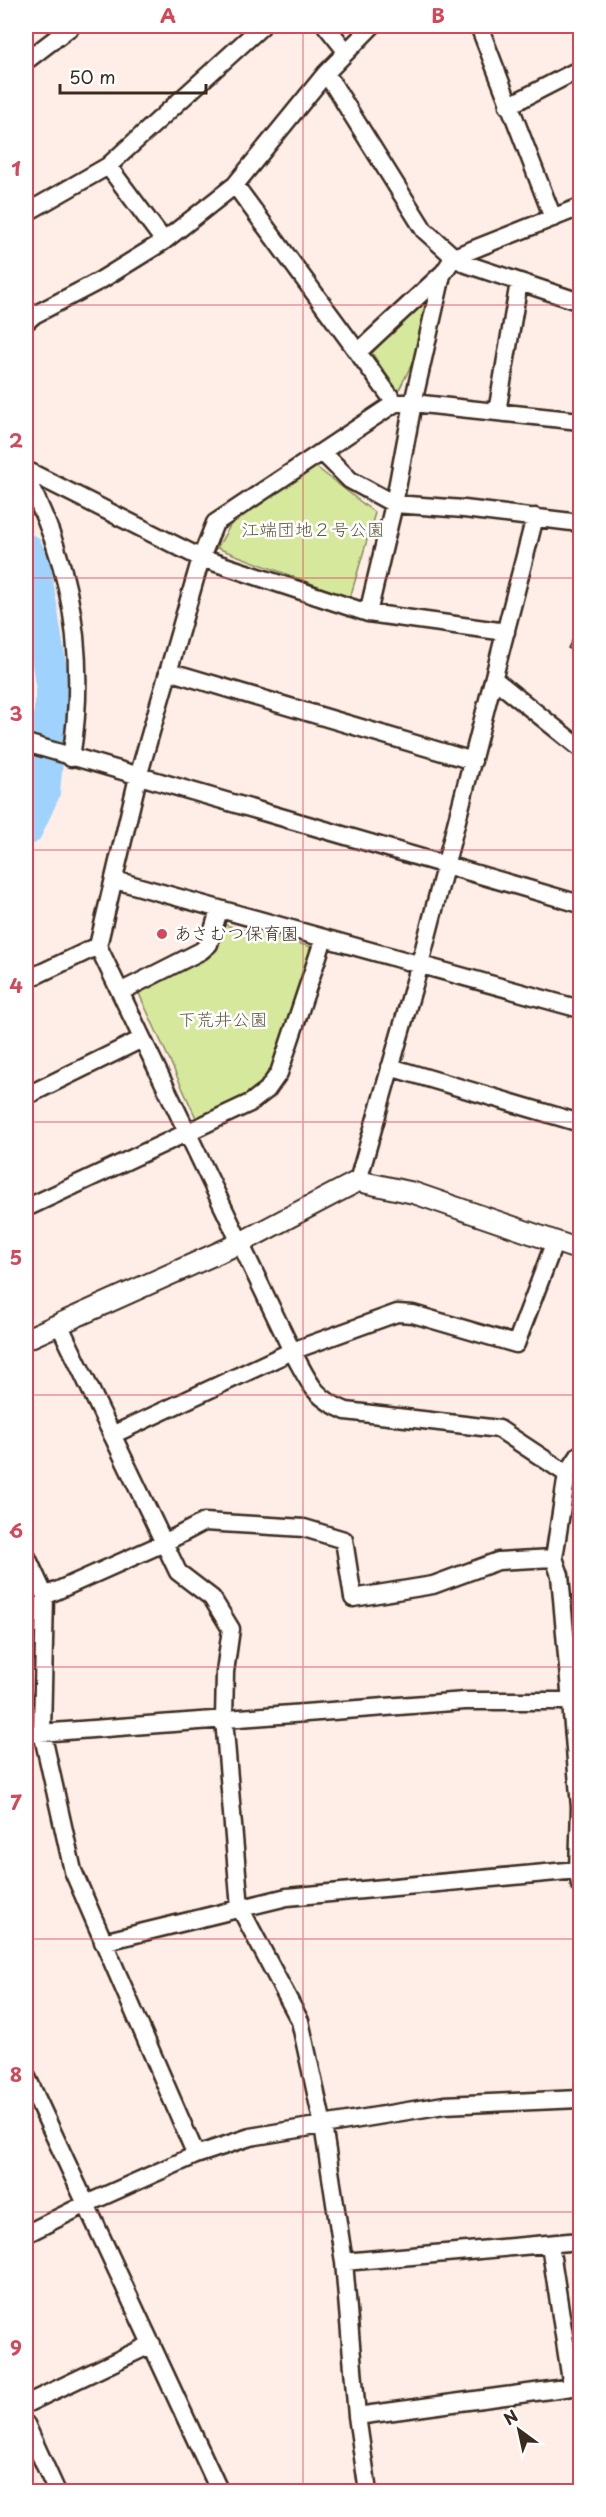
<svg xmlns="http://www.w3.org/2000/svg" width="606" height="2517" viewBox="0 0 606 2517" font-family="'Playpen Sans','Klee One',sans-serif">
<rect width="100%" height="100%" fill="#ffeee8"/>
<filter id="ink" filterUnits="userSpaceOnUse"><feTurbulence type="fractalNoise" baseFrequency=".0167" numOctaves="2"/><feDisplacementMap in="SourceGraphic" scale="12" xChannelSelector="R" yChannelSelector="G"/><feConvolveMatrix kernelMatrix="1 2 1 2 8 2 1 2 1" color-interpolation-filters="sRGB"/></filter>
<g filter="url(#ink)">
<path fill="#d5e89c" stroke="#88895d" stroke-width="1.5" d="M435,288l-14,57 -23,47 -26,-39z
M315,466l60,47 -25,85 -133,-50 14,-24z
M225,925l91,23 -43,124 -17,19 -59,29 -61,-133 73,-33z"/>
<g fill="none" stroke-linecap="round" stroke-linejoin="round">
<path stroke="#9fd3fd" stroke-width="34" d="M26,550l8,18 19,121 -10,103 -17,37"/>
<g stroke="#3b2a1e" stroke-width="21">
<path id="minor" d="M326,26l20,25
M479,26l74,192
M26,61l46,-35
M326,73l98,157 30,27 12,7 114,38
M508,106l72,-37
M108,166l56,75
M235,185l160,218
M26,213l82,-47 154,-140
M26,322l8,-7 67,-35 63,-39 71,-56 91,-112 46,-47
M358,352l85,-79
M497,412l22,-130
M322,452l28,28 44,24 70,5 116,14
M26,470l175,88 167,55 138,19
M26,478c47,88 61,181 45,280
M368,613l26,-109 19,-101 167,18
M168,671l305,90
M494,679l86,69
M26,743l554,161
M115,880l465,129
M26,980l72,-34
M120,992l81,-41 8,-7 10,-34
M390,1067l190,56
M26,1096l116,-57
M358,1181l62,-217 115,-447
M26,1208l224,-105 17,-13 12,-17 45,-135
M59,1324l119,248 34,26 19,31 -6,43 -1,47 16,189 60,113 23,104 21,137 13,154 11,76
M112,1435l180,-84 105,-38 16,1 103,30 39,-103
M580,1454l-13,20 -13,84 6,17 20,232 -2,63 2,15
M567,1474l-68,-45 -153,-18c-34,-14 -37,-30 -54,-60l-194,-405 40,-169 63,-219 14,-35 180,-120h18l29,-128 12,-18 126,-50
M26,1555l19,41 -3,136 31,139 123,284
M45,1596l119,-53 40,-21 100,6 40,12 9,58 80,-13 65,-24 56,-3
M26,1734l439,-33h106
M103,1942l184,-45 291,-27
M26,2075l194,417
M26,2234l60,-30 110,-49 54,-18 194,-32 136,-6
M344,2262l236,-21
M26,2404l126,-60
M357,2416l215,-29 -22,-142
M26,2424l31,68"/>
</g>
<g stroke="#3b2a1e" stroke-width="24">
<path id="tertiary" d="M26,1339l214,-96 118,-62 56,12 166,57"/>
</g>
<use href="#minor" stroke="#fff" stroke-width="16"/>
<use href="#tertiary" stroke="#fff" stroke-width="20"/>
</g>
<path fill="#dbaa9b" stroke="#3b2a1e" stroke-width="1.5" d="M580,625v30l-12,-7z"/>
</g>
<path fill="none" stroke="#d1495b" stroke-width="1.5" stroke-opacity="0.55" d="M303,26v2466M26,305h554M26,578h554M26,850h554M26,1122h554M26,1395h554M26,1667h554M26,1939h554M26,2212h554"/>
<circle fill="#d1495b" stroke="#fff" stroke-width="2" cx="162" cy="934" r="6"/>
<g text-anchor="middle" stroke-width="5" stroke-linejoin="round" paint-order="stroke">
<g font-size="18" fill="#625a3e" stroke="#fff">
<text x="313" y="536">江端団地２号公園</text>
<text x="223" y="1026">下荒井公園</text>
</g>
<g font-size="18" fill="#3b2a1e" stroke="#fff" text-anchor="start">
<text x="174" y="940">あさむつ保育園</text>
</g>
</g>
<rect width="606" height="2517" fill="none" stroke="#fff" stroke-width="66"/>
<g transform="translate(519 2430) rotate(327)" stroke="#ffffff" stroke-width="4.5" paint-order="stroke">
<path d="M0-4.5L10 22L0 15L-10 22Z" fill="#3b2a1e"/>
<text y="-9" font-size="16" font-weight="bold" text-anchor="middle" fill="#3b2a1e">N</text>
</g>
<path d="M60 84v9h146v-9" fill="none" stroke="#3b2a1e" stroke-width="3"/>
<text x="69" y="84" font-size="18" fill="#3b2a1e" stroke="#ffffff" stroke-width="4.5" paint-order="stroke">50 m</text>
<rect x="33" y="33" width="540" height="2451" fill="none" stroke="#d1495b" stroke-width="2"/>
<g font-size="20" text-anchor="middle" font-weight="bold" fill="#d1495b">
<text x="168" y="23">A</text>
<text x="438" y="23">B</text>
<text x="16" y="176">1</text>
<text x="16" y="448">2</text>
<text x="16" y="721">3</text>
<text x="16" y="993">4</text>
<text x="16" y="1265">5</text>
<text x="16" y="1538">6</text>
<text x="16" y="1810">7</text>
<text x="16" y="2082">8</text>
<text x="16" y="2355">9</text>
</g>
</svg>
